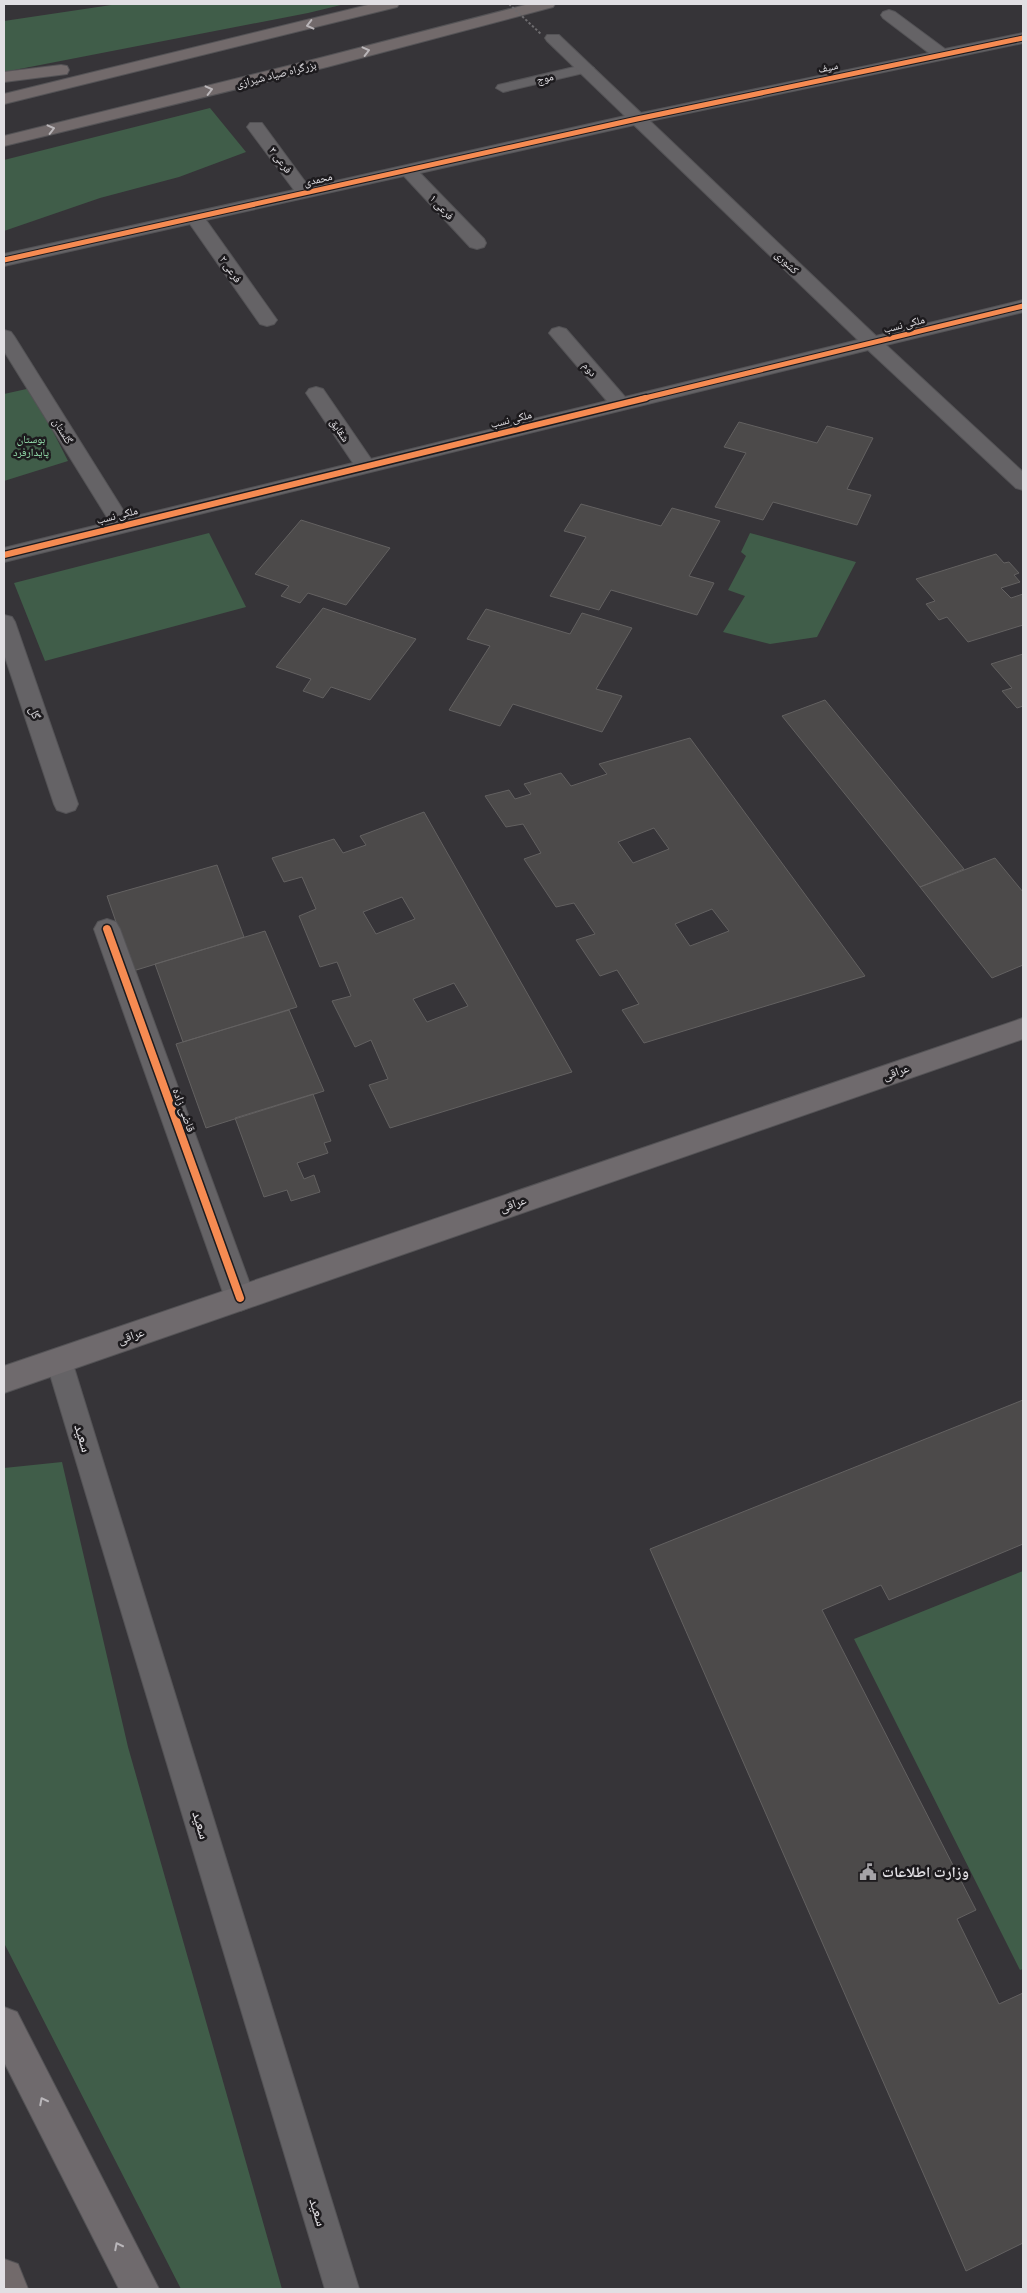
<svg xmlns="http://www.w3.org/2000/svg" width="1027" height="2293" viewBox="0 0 1027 2293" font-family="'IBM Plex Sans','Noto Naskh Arabic',sans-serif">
<rect width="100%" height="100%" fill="#363438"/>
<path fill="#405d49" d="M118,4h227l-37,9 -304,59v-51z
M210,108l36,44 -67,25 -79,21 -96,33v-71z
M31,388l37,73 -64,20v-87z
M209,533l37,74 -201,54 -31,-78z
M750,533l106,29 -39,75 -47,7 -47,-12 22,-36 -17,-6 18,-34 -5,-4z
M62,1462l66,285 154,542h-101l-177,-346v-475z
M1023,1571v398l-3,1 -166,-331z"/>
<path fill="#4c4a4a" stroke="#636161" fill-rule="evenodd" d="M739,422l78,21 10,-17 46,12 -26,51 24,6 -14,30 -84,-23 -10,18 -48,-13 31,-54 -22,-6z
M581,504l80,22 11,-18 48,13 -31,55 25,7 -17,32 -86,-25 -12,20 -49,-14 36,-59 -22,-6z
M301,520l89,28 -44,57 -38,-12 -8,10 -19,-7 8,-10 -34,-12z
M996,554l8,9 5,-1 10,11 -5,2 6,7 -19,6 10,10 12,-4v31l-55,17 -21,-25 -8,3 -13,-16 9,-3 -19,-22z
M323,608l93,31 -46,61 -39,-13 -8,11 -20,-7 8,-12 -35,-12z
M486,609l84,25 12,-21 50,15 -36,61 26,7 -20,36 -89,-28 -13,22 -51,-16 41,-64 -23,-7z
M1023,654v52l-6,2 -15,-17 10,-3 -21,-24z
M825,700l139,169 -44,18 -138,-171z
M690,738l175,238 -221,67 -22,-33 17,-6 -22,-34 -17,6 -24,-36 19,-6 -21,-31 -18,4 -32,-48 17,-6 -18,-29 -17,3 -21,-31 24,-6 6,9 16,-5 -7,-10 37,-11 10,13 36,-12 -8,-10zM654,828l15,21 -36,14 -15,-21zM712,909l17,22 -39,15 -15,-22z
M424,812l148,260 -182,56 -21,-43 19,-6 -17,-39 -16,7 -23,-46 19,-5 -14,-34 -17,5 -21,-51 17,-7 -14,-32 -18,5 -12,-24 62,-19 9,14 23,-8 -6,-9zM402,897l13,22 -39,15 -13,-22zM454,983l14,23 -41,16 -14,-23z
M995,858l28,34v73l-31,13 -72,-91z
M217,865l27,72 -111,34 -26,-75z
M265,931l32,76 -114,35 -28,-78z
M289,1010l35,81 -118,37 -30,-84z
M313,1094l18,47 -7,2 4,10 -31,10 7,16 10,-4 6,17 -29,9 -4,-11 -23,7 -29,-79z
M1023,1400v144l-134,56 -8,-15 -59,25 154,300 -19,9 42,85 24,-11v250l-57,28 -316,-722z"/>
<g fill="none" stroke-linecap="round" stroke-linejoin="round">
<g stroke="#545356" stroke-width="2">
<path id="lane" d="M587,64l7,4 -2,3 -89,21 -7,-4 2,-3z
M59,1349l9,4 4,8 287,928h-34l-279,-928 4,-8z"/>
</g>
<g stroke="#545356" stroke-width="2">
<path id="street" d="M889,10l6,2 50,37 78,-16v10l-373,78 226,215 147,-36v12l-137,33 137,127v18l-7,-2 -148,-138 -864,212v-14l106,-26 -106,-171v-21l7,2 3,4 114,182 225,-55 -47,-70 3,-4 7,-2 7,2 48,70 236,-58 -58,-68 3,-4 7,-2 7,2 59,68 233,-57 -224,-215 -214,48 64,66 2,4 -2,4 -7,2 -7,-2 -66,-71 -198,44 71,100 -3,4 -7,2 -7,-2 -70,-100 -186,42v-12l290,-64 -47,-63 3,-4h12l47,64 316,-71 -78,-75 -2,-3 2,-3h12l82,78 288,-60 -46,-35 -2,-3 2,-3z
M4,615l8,2 3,5 63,182 -3,6 -9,3 -9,-3 -3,-6 -50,-150z
M107,919l9,3 4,7 135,369 -5,9 -10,4 -10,-4 -5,-9 -131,-369 4,-7z"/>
</g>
<g stroke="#545356" stroke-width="2">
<path id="secondary" d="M1023,1018v21l-1019,354v-27z
M4,2007l13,5 142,277h-40l-115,-227z"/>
</g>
<g stroke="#545356" stroke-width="2">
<path id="highway" d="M372,4h27l-2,3 -393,97v-10z
M529,4h26l-2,3 -226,60 -323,79v-10l312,-77z
M61,65l6,1 2,4 -2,4 -63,8v-10z
M4,2259l14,5 10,25h-24z"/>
</g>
<use href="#lane" fill="#656366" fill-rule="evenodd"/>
<use href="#street" fill="#656366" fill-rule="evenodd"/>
<use href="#secondary" fill="#6f6a6d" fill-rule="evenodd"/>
<use href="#highway" fill="#726a6b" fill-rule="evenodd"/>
<path stroke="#6d6b6e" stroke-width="2" stroke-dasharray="2.5 2" stroke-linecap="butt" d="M509,4l32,30"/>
<g stroke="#1d1b1e" stroke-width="7">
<path id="cycleway-far2" d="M4,260l633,-141 386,-81
M641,399l382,-93"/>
</g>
<g stroke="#1d1b1e" stroke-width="9">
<path id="cycleway-far1" d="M4,555l642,-157"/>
</g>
<g stroke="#1d1b1e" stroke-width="11">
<path id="cycleway" d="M107,929l133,369"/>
</g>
<use href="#cycleway-far2" stroke="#f68b52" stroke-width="5"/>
<use href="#cycleway-far1" stroke="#f68b52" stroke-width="6"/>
<use href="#cycleway" stroke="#f68b52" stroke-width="8"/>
</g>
<defs><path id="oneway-chevron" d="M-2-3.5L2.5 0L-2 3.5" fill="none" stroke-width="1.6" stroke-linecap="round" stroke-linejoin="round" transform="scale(1.25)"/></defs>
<g stroke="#bab6b9">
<use href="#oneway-chevron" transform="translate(310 25) rotate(166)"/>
<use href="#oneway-chevron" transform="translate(366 51) rotate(-14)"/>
<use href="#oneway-chevron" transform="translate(209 90) rotate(-14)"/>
<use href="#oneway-chevron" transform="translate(51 129) rotate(-14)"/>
</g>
<g stroke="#b9b6ba">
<use href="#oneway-chevron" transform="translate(43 2101) rotate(-117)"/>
<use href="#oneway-chevron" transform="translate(118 2246) rotate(-117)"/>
</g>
<defs>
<g id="civic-bare" transform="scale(1.35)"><path d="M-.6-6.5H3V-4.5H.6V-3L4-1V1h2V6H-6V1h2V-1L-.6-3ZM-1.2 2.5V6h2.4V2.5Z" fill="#a5a3a7" stroke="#1d1b1e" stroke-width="2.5" paint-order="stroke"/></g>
</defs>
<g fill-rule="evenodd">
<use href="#civic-bare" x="868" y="1872"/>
</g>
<g text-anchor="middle" stroke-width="5" stroke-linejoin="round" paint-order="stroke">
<g font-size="11" fill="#e1dfe3" stroke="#1d1b1e">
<text transform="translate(828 67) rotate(-12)" y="4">سیف</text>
<text transform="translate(276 74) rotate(-14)" y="4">بزرگراه صیاد شیرازی</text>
<text transform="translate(545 78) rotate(-13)" y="4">موج</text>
<text transform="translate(281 160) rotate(53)" y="4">فرعی ۳</text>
<text transform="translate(318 179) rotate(-13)" y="4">محمدی</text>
<text transform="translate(442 207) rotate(47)" y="4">فرعی ۱</text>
<text transform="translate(787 262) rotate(44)" y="4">کشوری</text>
<text transform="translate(231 269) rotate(55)" y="4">فرعی ۲</text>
<text transform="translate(904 324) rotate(-14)" y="4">ملکی نسب</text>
<text transform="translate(590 369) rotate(50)" y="4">دوم</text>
<text transform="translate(511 419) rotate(-14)" y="4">ملکی نسب</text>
<text transform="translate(340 430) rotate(56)" y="4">شقایق</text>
<text transform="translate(63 431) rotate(58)" y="4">گلستان</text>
<text transform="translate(117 515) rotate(-14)" y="4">ملکی نسب</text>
</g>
<g font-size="11" fill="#97e2af" stroke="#1d1b1e">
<text x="31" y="443">بوستان<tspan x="31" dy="13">پایدارفرد</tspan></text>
</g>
<g font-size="12" fill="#e1dfe3" stroke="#1d1b1e">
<text transform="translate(35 713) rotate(71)" y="4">گل</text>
<text transform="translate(896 1072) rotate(-19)" y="4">عراقی</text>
<text transform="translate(184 1110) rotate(70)" y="4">قاضی زاده</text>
<text transform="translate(513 1204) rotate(-19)" y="4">عراقی</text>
<text transform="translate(131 1336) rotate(-19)" y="4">عراقی</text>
</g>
<g font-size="15" fill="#e1dfe3" stroke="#1d1b1e">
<text transform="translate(83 1438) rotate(73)" y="5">سعید</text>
<text transform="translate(201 1825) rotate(73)" y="5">سعید</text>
<text transform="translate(318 2212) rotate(73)" y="5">سعید</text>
</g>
<g font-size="15" font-weight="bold" fill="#e1dfe3" stroke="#1d1b1e" text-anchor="start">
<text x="882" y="1877">وزارت اطلاعات</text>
</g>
</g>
<rect width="1027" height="2293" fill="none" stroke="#e1dfe3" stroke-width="10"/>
</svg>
